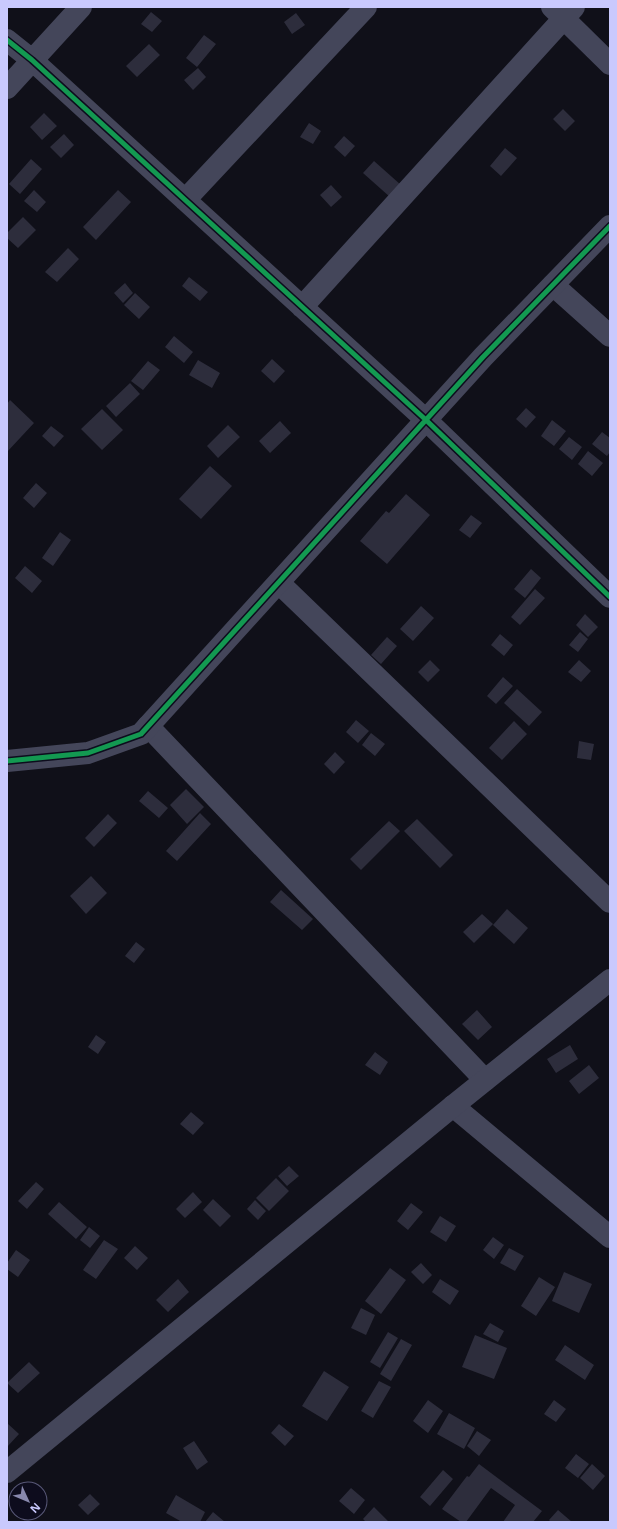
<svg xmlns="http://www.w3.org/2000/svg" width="617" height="1529" viewBox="0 0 617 1529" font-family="'Noto Sans',sans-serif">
<rect width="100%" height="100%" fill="#101019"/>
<path fill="#2d2d3c" d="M151,12l11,9 -10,11 -11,-8z
M296,13l9,12 -13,9 -8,-12z
M204,35l12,9 -19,23 -11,-9z
M149,44l11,11 -23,22 -11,-11z
M198,68l8,9 -13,13 -9,-10z
M563,109l12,12 -10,10 -12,-12z
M44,113l13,13 -15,14 -12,-13z
M309,123l12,8 -8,13 -13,-7z
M64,134l10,11 -13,13 -11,-11z
M344,136l11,10 -10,11 -11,-10z
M505,148l12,10 -16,18 -11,-10z
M31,159l11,10 -22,25 -11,-10z
M374,161l27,24 -11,12 -27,-24z
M331,185l11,12 -11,10 -11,-12z
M34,190l12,12 -9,10 -13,-11z
M118,190l13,12 -35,38 -13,-13z
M23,217l13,13 -18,18 -11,-10v-5z
M68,248l11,11 -22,23 -12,-10z
M189,277l19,15 -8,9 -18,-15z
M125,283l8,10 -10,10 -9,-10z
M135,293l15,14 -11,12 -15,-14z
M174,336l19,16 -9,11 -19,-16z
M272,359l13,12 -11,12 -13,-12z
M198,360l22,13 -8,15 -23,-13z
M148,361l12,9 -17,20 -12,-9z
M130,383l10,11 -24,23 -10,-11z
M10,400l24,23 -27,29v-48z
M526,408l10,9 -10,11 -10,-9z
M102,409l21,21 -21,20 -21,-21z
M552,420l14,11 -12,15 -13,-10z
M280,421l11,12 -21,20 -11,-12z
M228,425l12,12 -22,21 -11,-12z
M51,426l13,10 -10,11 -12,-11z
M602,432l8,6v14l-3,4 -15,-12z
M569,437l13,10 -10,13 -13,-11z
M588,451l15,12 -11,13 -14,-12z
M210,466l22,20 -31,33 -22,-20z
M36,483l11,10 -13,15 -11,-10z
M406,494l24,21 -43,49 -27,-23 26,-30 3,2z
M471,515l11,8 -12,15 -11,-8z
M60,532l11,8 -18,26 -11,-8z
M25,566l17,15 -10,12 -17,-15z
M531,569l10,9 -16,20 -11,-9z
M535,589l10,9 -25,27 -9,-8z
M421,606l13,12 -21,23 -13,-12z
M585,614l13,13 -10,10 -12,-12z
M580,632l8,7 -10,13 -9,-7z
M500,634l13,11 -9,11 -13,-11z
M387,637l10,9 -16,18 -10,-9z
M430,660l10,10 -12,12 -10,-10z
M579,660l12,11 -10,11 -13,-10z
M503,677l10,9 -17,18 -9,-8z
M517,689l25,23 -13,14 -25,-23z
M356,720l13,11 -11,12 -12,-11z
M514,721l13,13 -25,26 -13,-12z
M371,733l14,11 -10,12 -13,-11z
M579,741l15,3 -3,16 -14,-2z
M335,752l10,10 -11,12 -10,-10z
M186,789l18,18 -17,17 -17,-19z
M148,791l20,17 -9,10 -20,-17z
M200,813l11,11 -34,37 -11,-10z
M108,814l9,9 -23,24 -9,-9z
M417,819l36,36 -13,13 -36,-37z
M389,821l11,10 -39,39 -11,-11z
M91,876l16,17 -21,21 -16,-18z
M281,890l32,29 -11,11 -32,-28z
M507,909l21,19 -14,16 -21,-19z
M482,914l11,10 -19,19 -11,-11z
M136,942l9,7 -11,14 -9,-7z
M477,1010l15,17 -14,13 -16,-16z
M96,1035l10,7 -8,12 -10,-7z
M570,1045l8,14 -22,14 -9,-14z
M375,1052l13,10 -8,13 -15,-10z
M589,1065l10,13 -20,16 -10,-13z
M191,1112l13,11 -11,12 -13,-11z
M289,1166l10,10 -12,10 -9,-10z
M276,1178l13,13 -20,20 -13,-13z
M36,1182l8,7 -17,20 -9,-8z
M193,1192l9,10 -17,16 -9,-9z
M213,1199l18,17 -11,11 -17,-17z
M255,1200l11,11 -8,9 -11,-11z
M59,1202l28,25 -11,12 -28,-25z
M411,1203l12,9 -15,18 -11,-9z
M440,1216l16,10 -10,16 -16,-10z
M89,1227l11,9 -10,12 -10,-8z
M493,1237l11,8 -10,14 -11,-9z
M104,1240l14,9 -22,30 -13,-9z
M135,1246l13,12 -11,12 -13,-12z
M509,1248l15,8 -9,15 -15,-8z
M16,1250l14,10 -12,17 -11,-8v-6z
M421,1263l11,12 -9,9 -12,-12z
M390,1268l16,12 -25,34 -16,-13z
M564,1272l28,12 -13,29 -27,-12z
M539,1277l16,10 -19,29 -15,-10z
M178,1279l11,13 -21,20 -12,-12z
M440,1279l19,12 -9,14 -18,-13z
M361,1308l14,7 -9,20 -15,-7z
M490,1323l14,8 -6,11 -15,-8z
M388,1332l10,6 -18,30 -10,-6z
M475,1335l32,13 -13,31 -32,-12z
M401,1339l11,6 -21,36 -11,-7z
M565,1345l29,20 -9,15 -30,-20z
M29,1362l11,11 -22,20 -11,-10z
M324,1371l25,16 -22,34 -25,-15z
M379,1381l12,6 -18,31 -12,-7z
M428,1400l15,11 -15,22 -15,-12z
M554,1400l12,9 -10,13 -12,-8z
M449,1413l26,15 -11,21 -27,-15z
M7,1423l12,11 -12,13z
M279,1424l15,12 -9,10 -14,-13z
M477,1431l14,9 -12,16 -12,-10z
M194,1441l14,21 -11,8 -14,-22z
M576,1454l13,10 -11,14 -13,-10z
M479,1464l63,47 -9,11h-30l12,-17 -24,-17 -25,34h-5l-19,-13 25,-33 2,1z
M592,1464l13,12 -12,14 -13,-12z
M443,1470l10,9 -23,27 -10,-9z
M351,1488l14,12 -11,14 -15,-13z
M90,1494l10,10 -12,11 -10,-10z
M176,1495l29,17 -5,10h-18l-16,-9z
M374,1507l15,15h-23l-3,-3z
M558,1510l14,12h-21l-2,-2z
M213,1512l12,10h-20z"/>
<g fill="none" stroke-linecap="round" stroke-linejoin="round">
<path stroke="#44465a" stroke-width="22" d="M552,7l58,57
M7,40l25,20 394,360 184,177
M7,88l74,-81
M185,200l181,-193
M553,285l57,51
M302,307l272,-300
M279,583l331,319
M148,726l337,354
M453,1106l157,131"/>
<path stroke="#44465a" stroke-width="22" d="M7,761l81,-8 53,-19 342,-377 127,-131
M7,1472l446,-366 157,-126"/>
<g stroke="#0d0c1d" stroke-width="8">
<path id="cycleway" d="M7,40l25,20 394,360 184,177
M7,761l81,-8 53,-19 342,-377 127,-131"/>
</g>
<use href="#cycleway" stroke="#139951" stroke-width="5"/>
</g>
<rect width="617" height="1529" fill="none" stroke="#c9c9fd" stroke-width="16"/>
<g transform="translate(28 1501) rotate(134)"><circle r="19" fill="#0d0c1d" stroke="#585877"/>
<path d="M0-3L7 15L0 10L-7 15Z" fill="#8888ad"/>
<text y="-6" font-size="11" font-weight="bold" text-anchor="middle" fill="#c9c9fd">N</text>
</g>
</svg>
